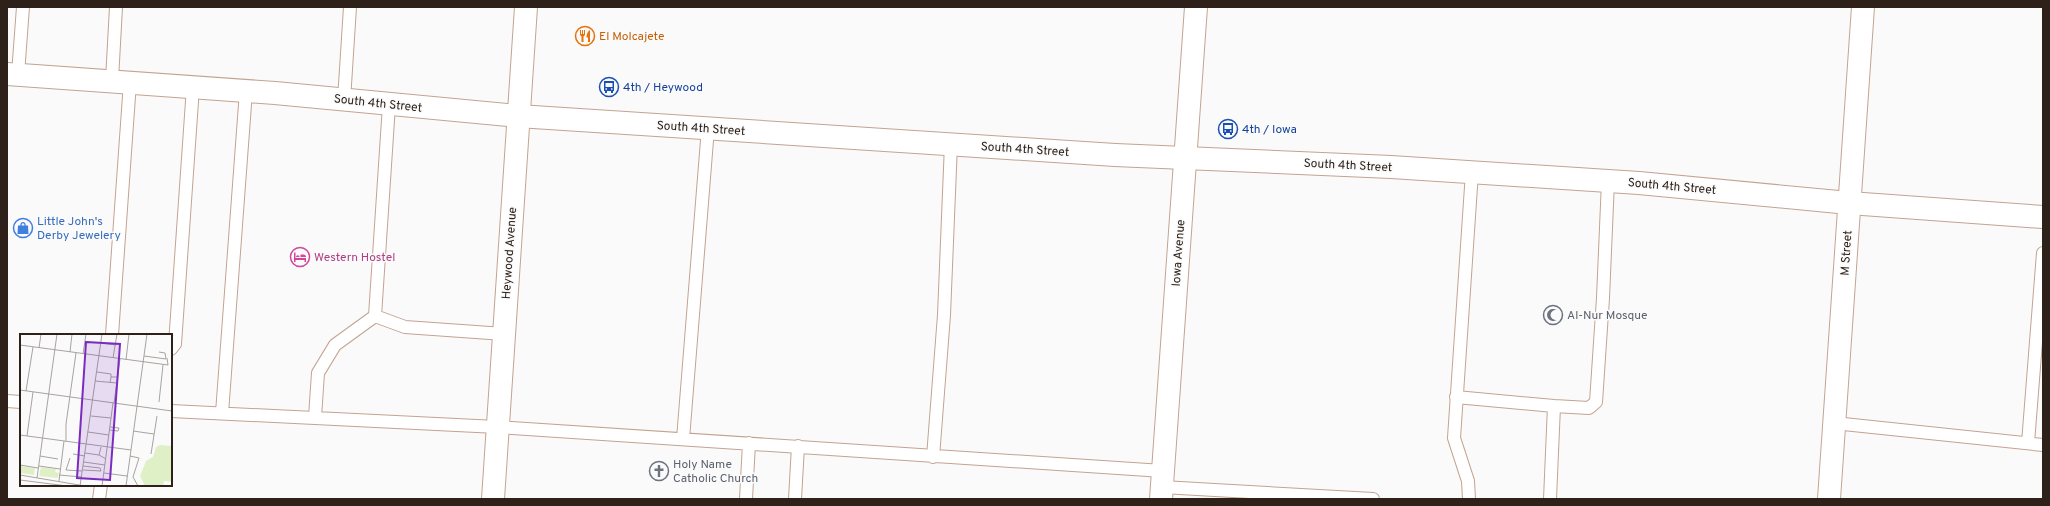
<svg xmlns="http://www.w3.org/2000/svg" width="2050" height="506" viewBox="0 0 2050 506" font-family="Overpass,sans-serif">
<rect width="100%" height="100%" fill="#fafafa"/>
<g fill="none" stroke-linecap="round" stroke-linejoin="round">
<g stroke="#c3a391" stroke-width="14">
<path id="service" d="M18,74l5,-67
M112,80l4,-73
M344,100l6,-93
M375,316l14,-211
M112,335l18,-253
M171,349l4,-5 18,-257
M1456,397l98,9 -4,93
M7,401l14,1
M1554,406l35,2 7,-6 7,-104 5,-117
M171,411l326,16 666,44
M222,413l24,-322
M315,417l3,-44 17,-28 40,-29 30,11 99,7
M1834,423l209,22
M683,439l25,-311
M2028,443l15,-190
M933,457l11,-142 7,-171
M1162,487l211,12
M99,499l2,-14
M746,499l3,-56
M795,499l3,-53
M1469,499l-1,-18 -14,-43 18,-266"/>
</g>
<g stroke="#c3a391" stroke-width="24">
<path id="minor" d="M493,499l33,-492
M1161,499l35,-492
M1829,499l34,-492"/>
</g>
<g stroke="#c3a391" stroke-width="24">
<path id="secondary" d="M7,74l268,19 243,23 597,39 276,12 248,16 210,20 194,14"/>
</g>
<use href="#service" stroke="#fff" stroke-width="12"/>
<use href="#minor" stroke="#fff" stroke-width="22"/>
<use href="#secondary" stroke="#fff" stroke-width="22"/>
</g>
<defs>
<g id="restaurant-ring" transform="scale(1)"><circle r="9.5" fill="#fafafa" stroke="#e8710a" stroke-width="1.5"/><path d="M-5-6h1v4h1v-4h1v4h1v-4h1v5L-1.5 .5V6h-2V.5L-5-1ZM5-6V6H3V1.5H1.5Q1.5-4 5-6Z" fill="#e8710a"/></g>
<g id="bus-ring" transform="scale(1)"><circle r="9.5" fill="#fafafa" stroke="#1a4fb4" stroke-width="1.5"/><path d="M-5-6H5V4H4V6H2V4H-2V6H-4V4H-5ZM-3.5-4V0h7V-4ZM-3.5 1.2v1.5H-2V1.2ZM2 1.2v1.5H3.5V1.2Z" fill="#1a4fb4"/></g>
<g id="shop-ring" transform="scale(1)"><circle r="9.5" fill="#fafafa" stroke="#3f7fe0" stroke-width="1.5"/><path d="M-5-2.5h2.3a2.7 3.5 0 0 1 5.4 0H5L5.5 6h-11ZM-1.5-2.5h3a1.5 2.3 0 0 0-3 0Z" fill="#3f7fe0"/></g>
<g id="hotel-ring" transform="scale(1)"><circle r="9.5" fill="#fafafa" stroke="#d1479c" stroke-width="1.5"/><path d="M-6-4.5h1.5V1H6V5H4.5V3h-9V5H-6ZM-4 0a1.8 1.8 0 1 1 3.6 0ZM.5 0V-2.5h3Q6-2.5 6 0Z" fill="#d1479c"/></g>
<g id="mosque-ring" transform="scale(1)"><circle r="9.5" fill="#fafafa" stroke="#6b7280" stroke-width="1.5"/><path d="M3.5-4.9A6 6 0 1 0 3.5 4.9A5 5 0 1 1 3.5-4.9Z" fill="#6b7280"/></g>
<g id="church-ring" transform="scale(1)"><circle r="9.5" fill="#fafafa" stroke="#6b7280" stroke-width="1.5"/><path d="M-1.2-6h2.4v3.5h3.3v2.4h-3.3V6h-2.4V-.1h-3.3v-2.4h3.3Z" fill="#6b7280"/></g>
</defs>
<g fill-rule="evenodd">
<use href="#restaurant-ring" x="585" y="36"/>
<use href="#bus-ring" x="609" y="87"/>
<use href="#bus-ring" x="1228" y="129"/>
<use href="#shop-ring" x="23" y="228"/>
<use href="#hotel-ring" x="300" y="257"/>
<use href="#mosque-ring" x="1553" y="315"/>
<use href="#church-ring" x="659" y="471"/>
</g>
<g text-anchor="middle" stroke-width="3" stroke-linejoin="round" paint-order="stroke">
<g font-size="12" fill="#c56008" stroke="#fafafa" text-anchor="start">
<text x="599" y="40">El Molcajete</text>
</g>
<g font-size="12" fill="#164399" stroke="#fafafa" text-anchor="start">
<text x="623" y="91">4th / Heywood</text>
<text x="1242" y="133">4th / Iowa</text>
</g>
<g font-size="12" fill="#2d211a" stroke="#fafafa">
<text transform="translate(378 103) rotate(6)" y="4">South 4th Street</text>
<text transform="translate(701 128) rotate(4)" y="4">South 4th Street</text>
<text transform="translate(1025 149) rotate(4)" y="4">South 4th Street</text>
<text transform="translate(1348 165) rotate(3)" y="4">South 4th Street</text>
<text transform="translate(1672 186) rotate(5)" y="4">South 4th Street</text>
<text transform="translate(509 253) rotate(-86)" y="4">Heywood Avenue</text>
<text transform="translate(1178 253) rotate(-86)" y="4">Iowa Avenue</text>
<text transform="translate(1846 253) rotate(-86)" y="4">M Street</text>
</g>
<g font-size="12" fill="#366cbe" stroke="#fafafa" text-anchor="start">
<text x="37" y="225">Little John's<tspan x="37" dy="14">Derby Jewelery</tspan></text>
</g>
<g font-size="12" fill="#b23c85" stroke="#fafafa" text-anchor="start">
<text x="314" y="261">Western Hostel</text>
</g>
<g font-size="12" fill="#5b616d" stroke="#fafafa" text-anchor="start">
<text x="1567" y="319">Al-Nur Mosque</text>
<text x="673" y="468">Holy Name<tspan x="673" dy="14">Catholic Church</tspan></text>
</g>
</g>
<g transform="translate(20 334)">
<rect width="152" height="152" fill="#fafafa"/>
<path d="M140,111l12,1v36l-8,-1 -1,5h-18l-5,-10 6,-15 7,-4 3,-10zM0,132l15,2 -1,7 -14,-2zM21,133l15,2 -1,3 4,1 -1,5 -19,-2z" fill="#dff0c6"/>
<path fill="none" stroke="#a8a3a0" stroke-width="1" d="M81,9l15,2M0,11l148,20 -1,-7M19,14l2,-14M50,18l2,-18M63,20l3,-20M124,22l22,3 -1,-6 -6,-1M93,24l4,-24M106,26l3,-26M77,38l14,2v3M75,47l22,2M90,49l1,-6h7M0,56l152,21M6,57l7,-44M139,68l4,-37M94,69l6,-44M71,82l20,2M90,96l8,1 1,-3 -9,-1M113,97l21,3M68,98l21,3M0,101l111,15M7,102l6,-44M46,107v-17l10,-71M81,113l-2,8 7,4M65,119l14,2M53,120l12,2M131,120l6,-38M20,122l18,3M110,122l9,2 -6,19 5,9M50,124l-4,12 16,1M64,128l21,3M0,131l18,3M19,132l21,3M63,136l18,1 -1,-3 -17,-2M84,139l23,3M0,141l65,11M39,141l23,2M17,144l20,-144M0,146l47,6M39,147l5,-40M60,152l22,-152M82,152l11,-83M106,152l21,-152"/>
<path fill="#7b2cbf" fill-opacity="0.15" stroke="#7b2cbf" stroke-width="2" d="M66,8l34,2 -10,136 -33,-2z"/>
<rect width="152" height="152" fill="none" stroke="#2d211a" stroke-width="2"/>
</g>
<rect width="2050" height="506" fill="none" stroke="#2d211a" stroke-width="16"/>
</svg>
